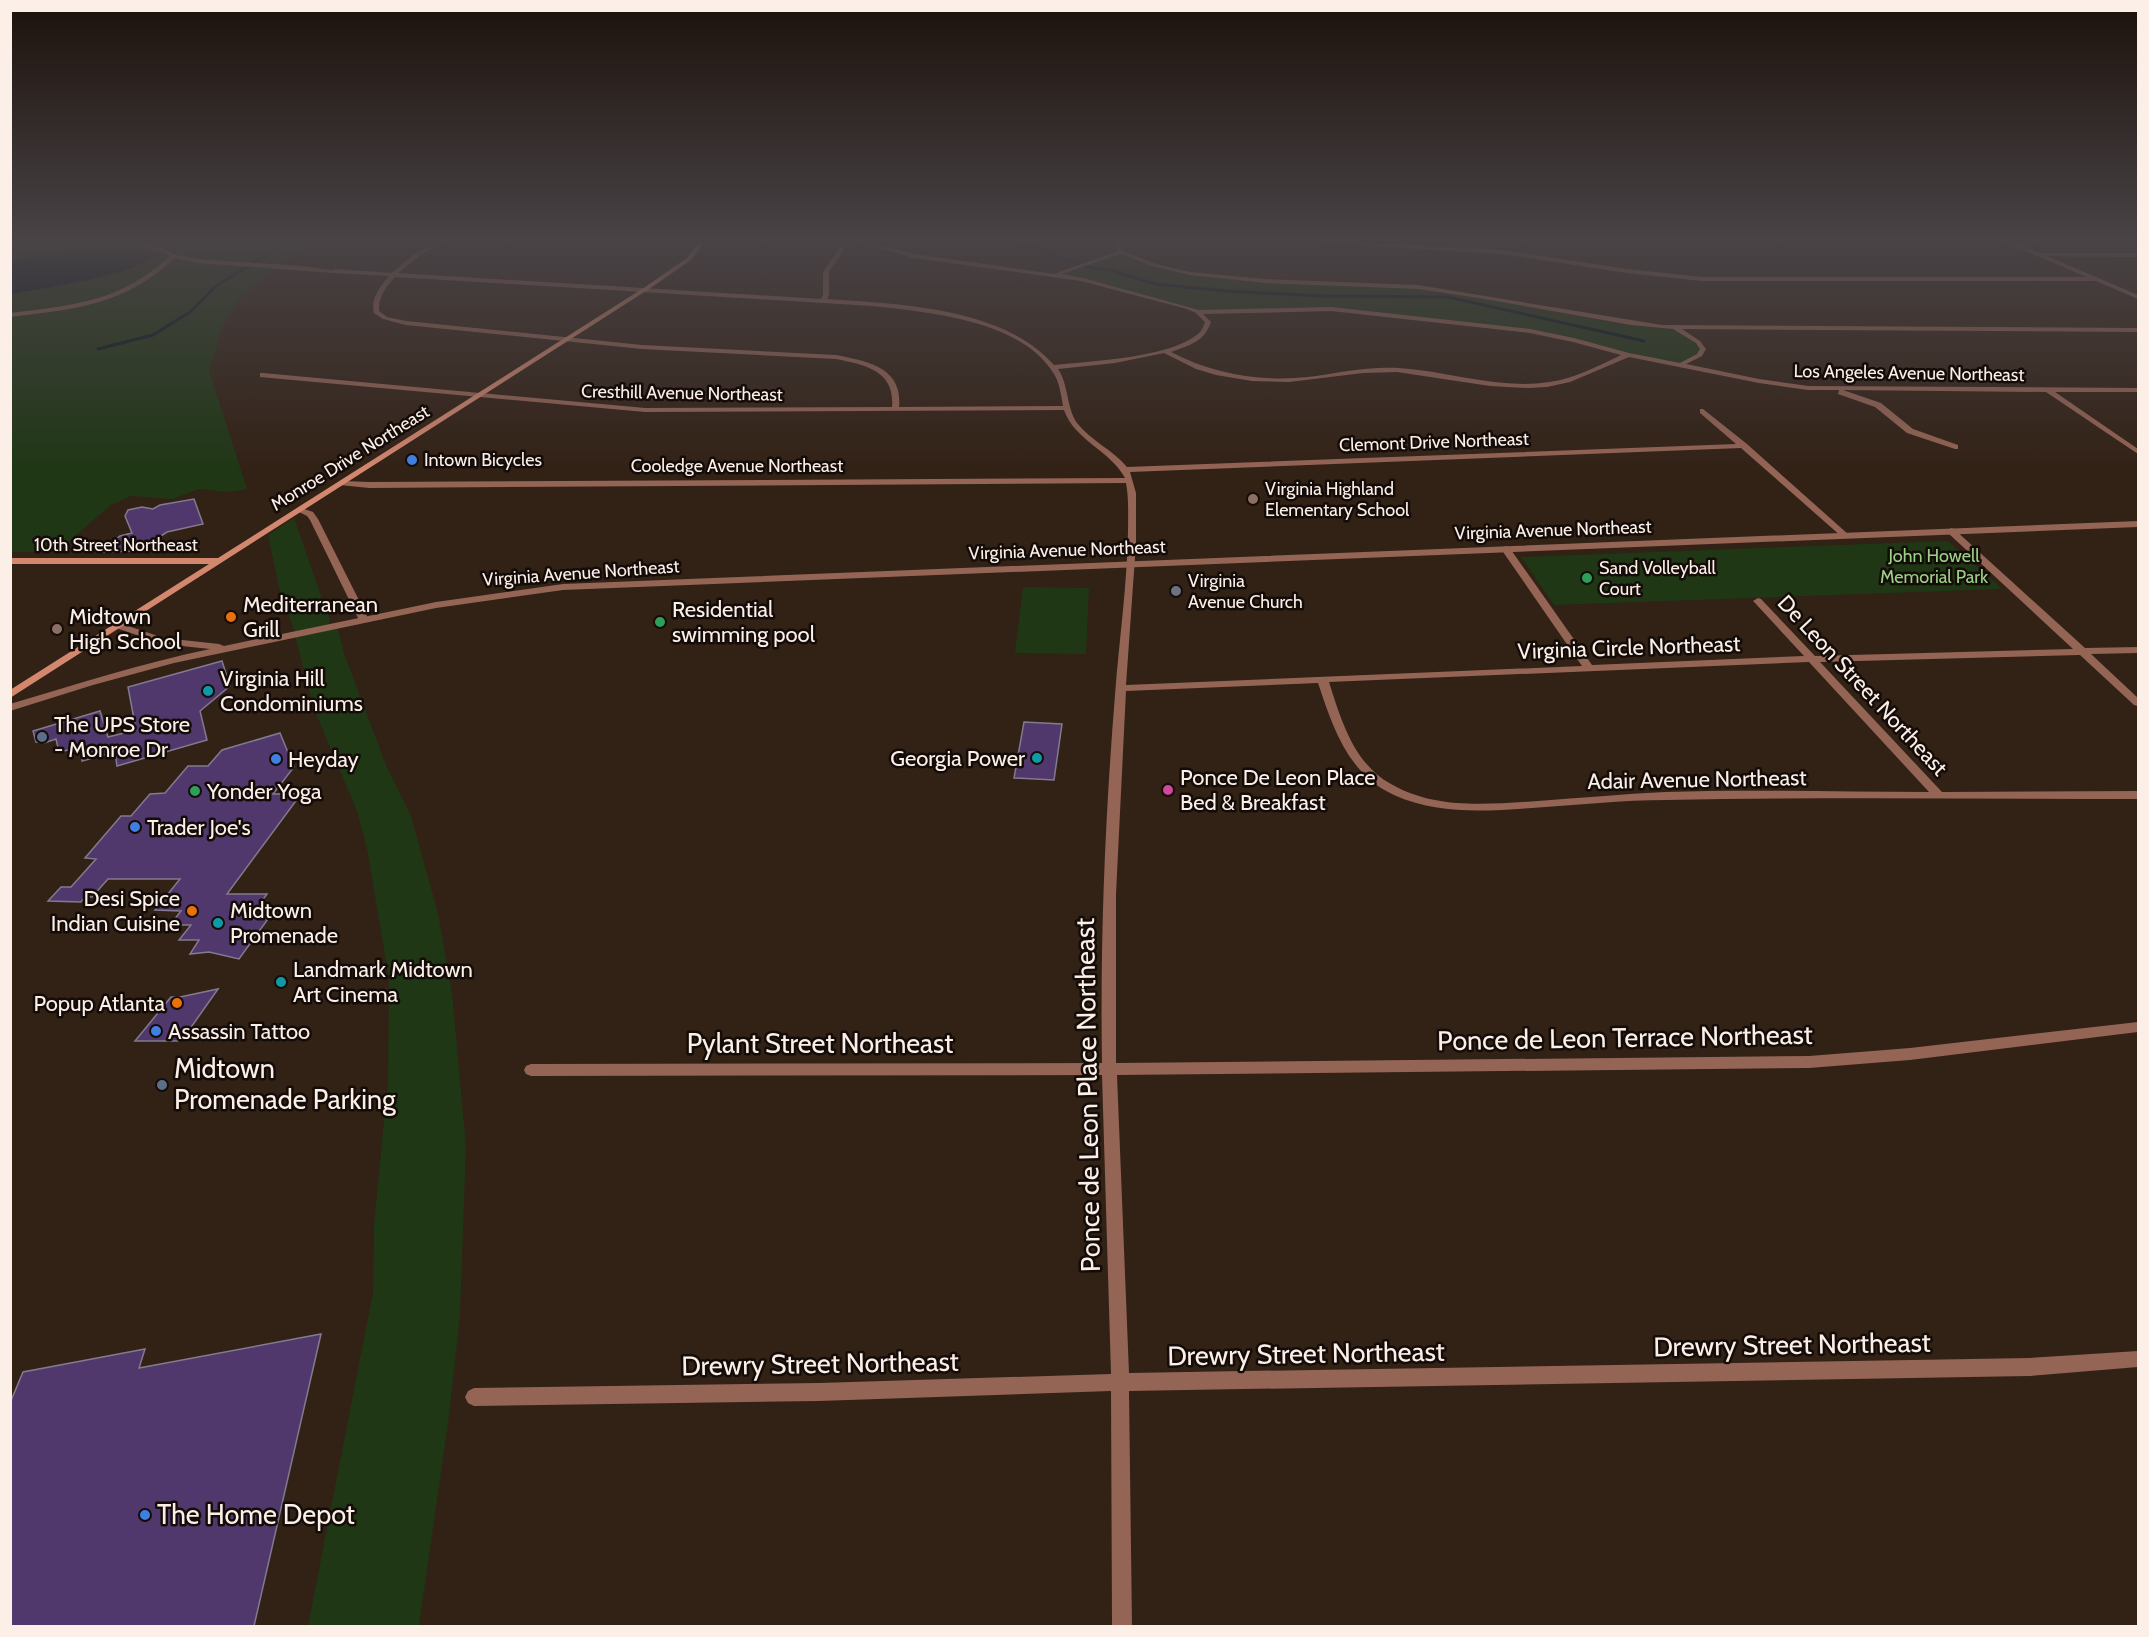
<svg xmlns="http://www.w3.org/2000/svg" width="2149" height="1637" viewBox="0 0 2149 1637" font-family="Cabin,sans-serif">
<rect width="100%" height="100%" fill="#322115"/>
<path fill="#1f3715" d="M10,242h304l-32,20 -40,34 -20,31 -13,44 38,118 -19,3 -29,-3 -26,10 -42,-3 -20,9 -49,42 -13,5h-38z
M1120,252c85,37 179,25 269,33 74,7 146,23 219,37 26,5 62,0 83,17 5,3 8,10 12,14l-27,13 -104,-28 -222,-27 -72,-2 -71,3 -150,-37z
M294,518l36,103 -1,3 -34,8 -16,-44 -11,-53z
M1948,541l54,48 -448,16 -33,-48z
M1023,587l66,1 -3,66 -71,-1z
M337,627l8,29 41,109 25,51 27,97 14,80 14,153 -6,169 -11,101 -30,210h-111l65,-334 1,-67 14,-145 1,-101 -22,-130 -10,-38 -43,-102 -19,-73z"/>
<path fill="#01151f" d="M90,249l46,1 19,5c-18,20 -115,34 -144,39v-31l38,-10z"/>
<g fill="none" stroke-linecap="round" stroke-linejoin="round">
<path stroke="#01151f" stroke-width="3" d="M993,242l44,5 9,6 41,14 26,4 43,13 69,7 97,5 126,1 196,44
M98,349l55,-14 37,-23 26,-26 67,-41"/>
</g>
<path fill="#50386c" stroke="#827a8f" stroke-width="1.5" d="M194,499l9,25 -36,8 -29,19 -39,1 21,-16 12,-3 -7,-17 3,-6 14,-3 11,2 7,-4z
M222,661l8,25 -30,25 7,29 -90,26 -2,-14 -33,9 -1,-14 -22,5 -3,-13 -12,4 -8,-1 -3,-11 67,-20 8,26 28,-7 -8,-43z
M1024,722l38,2 -8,56 -40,-2z
M280,733l14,34 -21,27h28l-74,100h40l-18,25h19l-29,40 -30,-7 -19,2 9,-14h-20l12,-15h-21l11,-14 -26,-1 25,-31h-72l-16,18h-7l-4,5 -33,-1 13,-14h10l25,-28 -11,-1 36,-42h10l19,-22 15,-1 23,-27h20l14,-16z
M218,989l-31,44h-3l-6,8h-43l36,-44h9z
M321,1334l-67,292h-244v-223l13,-31 122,-23 -6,19z"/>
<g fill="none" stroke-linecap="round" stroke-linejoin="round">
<path fill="#946455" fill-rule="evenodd" d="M27,242h19l-36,6v-4z
M63,242l76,1 17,3 20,9 22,4 104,7 35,5 -3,2 -136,-10 -23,-5c-51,47 -98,51 -165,59v-4c65,-8 110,-11 160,-57l-6,-4 -25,-5z"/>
<path fill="#946455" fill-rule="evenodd" d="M439,242h11l-24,9 -28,22 423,26 2,-4v-23l20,-30h6l-20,30v23l-2,4c72,5 176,8 227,66 38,-4 115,-7 144,-31 4,-3 5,-7 7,-12l-9,-9 -9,-4 -106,-28 -167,-23 -57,-16h11l46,12 140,20 64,-23 -5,-9h6l4,9 33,13 34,8 76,7 152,6 244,40 476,3v4l-456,-3 18,12 6,8 -4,7 -16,8 73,15 49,7 330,2v4h-83l83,57v5l-92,-62 -203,-2 38,13 32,26 45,16v4h-3l-48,-16 -32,-26 -37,-13 1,-4h-31l-49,-7 -130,-26 -59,25 -23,5 -19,1 -38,-2 -93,-14 -34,1 -74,9 -37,-1 -36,-6 -20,-6 -32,-16 -49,10 -57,6c11,16 8,38 19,54 14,18 36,27 50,44l609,-23 -36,-31v-4h3l44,35 102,91 -1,2h-6l-101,-89 -611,24 6,21v50l-10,142 456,-19 -81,-117 5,-3 3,1 83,118 212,-9 -49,-53 -2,-2 5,-3 3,1 54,57 258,-7 -125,-116 -1,-2 4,-3 3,1 131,119 53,-1v6l-47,1 47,44v8l-4,-1 -54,-50 -260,7 122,130 196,-1v8c-157,0 -314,-2 -471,1 -45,0 -90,5 -135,8 -46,3 -94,7 -138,-13 -46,-21 -61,-67 -76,-112l-192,8 -10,203v169l693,-7 101,-8 228,-26v10l-228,28 -101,8 -692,7 12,298 901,-15 108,-7v16l-108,9 -901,15 3,235h-20l-1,-235 -292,10 -345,5 -6,-3 -3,-6 3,-6 6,-3 345,-5 292,-9 -9,-299 -571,1 -5,-2 -2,-4 2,-4 5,-2 571,-1c-2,-122 3,-245 13,-368 4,-54 12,-108 13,-163 0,-16 1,-33 -2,-49l-757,5 -29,-3 -1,-2 4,-2 26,1 756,-4c-15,-28 -50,-37 -61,-68l-419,2 -385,-35v-4h3l382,35 247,-1c3,-37 -27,-42 -56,-48l-194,-10 -236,-24 -23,-6 -9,-6c-4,-14 6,-26 15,-37l-55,-3 -3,-2 3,-2 58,4 23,-20zM1121,254l31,12 38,9 76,8 152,6 61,9 152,27 42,4 23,14 4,6 -3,5 -17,9 -51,-10 -55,-15 -44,-9 -199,-22 -132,3 -116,-32 -22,-4zM395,277l477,29c56,6 150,14 182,68 6,10 7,21 9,32l-164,1c4,-40 -32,-46 -63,-52l-194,-10 -236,-24 -19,-4 -8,-6c-1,-14 7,-24 16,-34zM1331,311l199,22 43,9 48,13c-23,11 -47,24 -72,27 -50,8 -100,-11 -150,-14 -31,-2 -61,5 -91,9 -48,5 -95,-3 -137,-25 19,-7 33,-10 40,-30l-8,-8zM1809,662l120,130c-88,0 -176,-3 -264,0 -42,2 -85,6 -127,9 -50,3 -102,9 -147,-17 -37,-20 -50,-64 -62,-102z
M1311,242h41l151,8 124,19 75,8h393l3,2 -3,2h-393l-75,-8 -124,-19z
M2037,253h101v4l-103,-1z
M299,507l14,5 5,7 51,101 -2,2h-6l-2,-2 -49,-100 -3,-4 -12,-6z"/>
<path fill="#946455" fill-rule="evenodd" d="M2005,242h9l124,53v4z
M2138,521v6l-1575,63 -127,18 -262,55 -81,22 -83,26v-7c67,-20 133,-41 200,-55l-47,-5 -47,-16v-4l3,-1 45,15 55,6 5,2 212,-44 127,-18z"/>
<path fill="#d3876f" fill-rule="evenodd" d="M699,242h6l-14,18 -42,29 -639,409v-8l199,-126h-199v-6h208l427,-271 42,-29z"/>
</g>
<linearGradient id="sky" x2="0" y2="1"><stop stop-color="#1c120c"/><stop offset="0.51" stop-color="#494346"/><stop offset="1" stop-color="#494346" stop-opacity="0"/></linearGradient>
<rect width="2149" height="471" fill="url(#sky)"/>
<g fill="#3f7fe0" stroke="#140c08" stroke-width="2">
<circle cx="412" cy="460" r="6"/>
<circle cx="276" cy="759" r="6"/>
<circle cx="135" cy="827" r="6"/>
<circle cx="156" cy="1031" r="6"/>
<circle cx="145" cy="1515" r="6"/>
</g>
<g fill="#8d6e63" stroke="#140c08" stroke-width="2">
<circle cx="1253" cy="499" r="6"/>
<circle cx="57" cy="629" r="6"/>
</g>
<g fill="#2e9e5b" stroke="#140c08" stroke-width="2">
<circle cx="1587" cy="578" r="6"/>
<circle cx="660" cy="622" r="6"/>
<circle cx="195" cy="791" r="6"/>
</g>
<circle fill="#6b7280" stroke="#140c08" stroke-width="2" cx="1176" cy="591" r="6"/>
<g fill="#e8710a" stroke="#140c08" stroke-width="2">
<circle cx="231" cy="617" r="6"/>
<circle cx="192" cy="911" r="6"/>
<circle cx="177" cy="1003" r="6"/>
</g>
<g fill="#0f9aa8" stroke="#140c08" stroke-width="2">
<circle cx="208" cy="691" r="6"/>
<circle cx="1037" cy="758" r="6"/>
<circle cx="218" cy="923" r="6"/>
<circle cx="281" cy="982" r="6"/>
</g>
<g fill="#5c6f8a" stroke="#140c08" stroke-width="2">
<circle cx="42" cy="737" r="6"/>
<circle cx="162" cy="1085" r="6"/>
</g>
<circle fill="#d1479c" stroke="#140c08" stroke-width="2" cx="1168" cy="790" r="6"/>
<g text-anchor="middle" stroke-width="5" stroke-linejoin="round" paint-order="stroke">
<g font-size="18" fill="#fcefe8" stroke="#140c08">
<text transform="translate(1909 373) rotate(1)" y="6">Los Angeles Avenue Northeast</text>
<text transform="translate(682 393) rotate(1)" y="6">Cresthill Avenue Northeast</text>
<text transform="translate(1434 442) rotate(-2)" y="6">Clemont Drive Northeast</text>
<text transform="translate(350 458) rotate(-32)" y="6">Monroe Drive Northeast</text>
<text x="737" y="472">Cooledge Avenue Northeast</text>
<text transform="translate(1553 530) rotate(-2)" y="6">Virginia Avenue Northeast</text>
<text x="116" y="551">10th Street Northeast</text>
<text transform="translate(1067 550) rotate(-2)" y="6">Virginia Avenue Northeast</text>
<text transform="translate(581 573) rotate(-4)" y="6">Virginia Avenue Northeast</text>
</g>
<g font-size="18" fill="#fcefe8" stroke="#140c08" text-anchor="start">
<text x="424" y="466">Intown Bicycles</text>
<text x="1265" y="495">Virginia Highland<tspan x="1265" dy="21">Elementary School</tspan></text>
<text x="1599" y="574">Sand Volleyball<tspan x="1599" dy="21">Court</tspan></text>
<text x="1188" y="587">Virginia<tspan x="1188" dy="21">Avenue Church</tspan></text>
</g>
<g font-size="18" fill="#9ad185" stroke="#140c08">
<text x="1934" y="562">John Howell<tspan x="1934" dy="21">Memorial Park</tspan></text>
</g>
<g font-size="22" fill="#fcefe8" stroke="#140c08" text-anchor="start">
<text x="243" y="612">Mediterranean<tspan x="243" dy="25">Grill</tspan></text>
<text x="672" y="617">Residential<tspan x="672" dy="25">swimming pool</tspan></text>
<text x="69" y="624">Midtown<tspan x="69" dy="25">High School</tspan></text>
<text x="220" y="686">Virginia Hill<tspan x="220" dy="25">Condominiums</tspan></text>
<text x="54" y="732">The UPS Store<tspan x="54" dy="25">- Monroe Dr</tspan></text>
<text x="1025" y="766" text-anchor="end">Georgia Power</text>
<text x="288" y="767">Heyday</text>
<text x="1180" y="785">Ponce De Leon Place<tspan x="1180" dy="25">Bed &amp; Breakfast</tspan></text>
<text x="207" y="799">Yonder Yoga</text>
<text x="147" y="835">Trader Joe's</text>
<text x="180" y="906" text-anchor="end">Desi Spice<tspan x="180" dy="25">Indian Cuisine</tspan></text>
<text x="230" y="918">Midtown<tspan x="230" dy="25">Promenade</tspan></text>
<text x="293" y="977">Landmark Midtown<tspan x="293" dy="25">Art Cinema</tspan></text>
<text x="165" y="1011" text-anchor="end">Popup Atlanta</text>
<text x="168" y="1039">Assassin Tattoo</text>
</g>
<g font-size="22" fill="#fcefe8" stroke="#140c08">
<text transform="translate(1629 647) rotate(-2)" y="8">Virginia Circle Northeast</text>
<text transform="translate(1863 685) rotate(47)" y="8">De Leon Street Northeast</text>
<text transform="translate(1697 779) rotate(-1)" y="8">Adair Avenue Northeast</text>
</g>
<g font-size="27" fill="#fcefe8" stroke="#140c08">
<text transform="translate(1625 1038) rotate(-1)" y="9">Ponce de Leon Terrace Northeast</text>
<text x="820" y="1053">Pylant Street Northeast</text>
<text transform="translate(1088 1095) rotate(-91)" y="9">Ponce de Leon Place Northeast</text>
<text transform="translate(1792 1345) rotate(-1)" y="9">Drewry Street Northeast</text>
<text transform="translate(1306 1354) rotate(-1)" y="9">Drewry Street Northeast</text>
<text transform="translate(820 1364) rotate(-1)" y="9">Drewry Street Northeast</text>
</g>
<g font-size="27" fill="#fcefe8" stroke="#140c08" text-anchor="start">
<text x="174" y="1078">Midtown<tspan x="174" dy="31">Promenade Parking</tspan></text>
<text x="157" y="1524">The Home Depot</text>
</g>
</g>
<rect width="2149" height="1637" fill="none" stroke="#fcefe8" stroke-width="24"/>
</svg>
